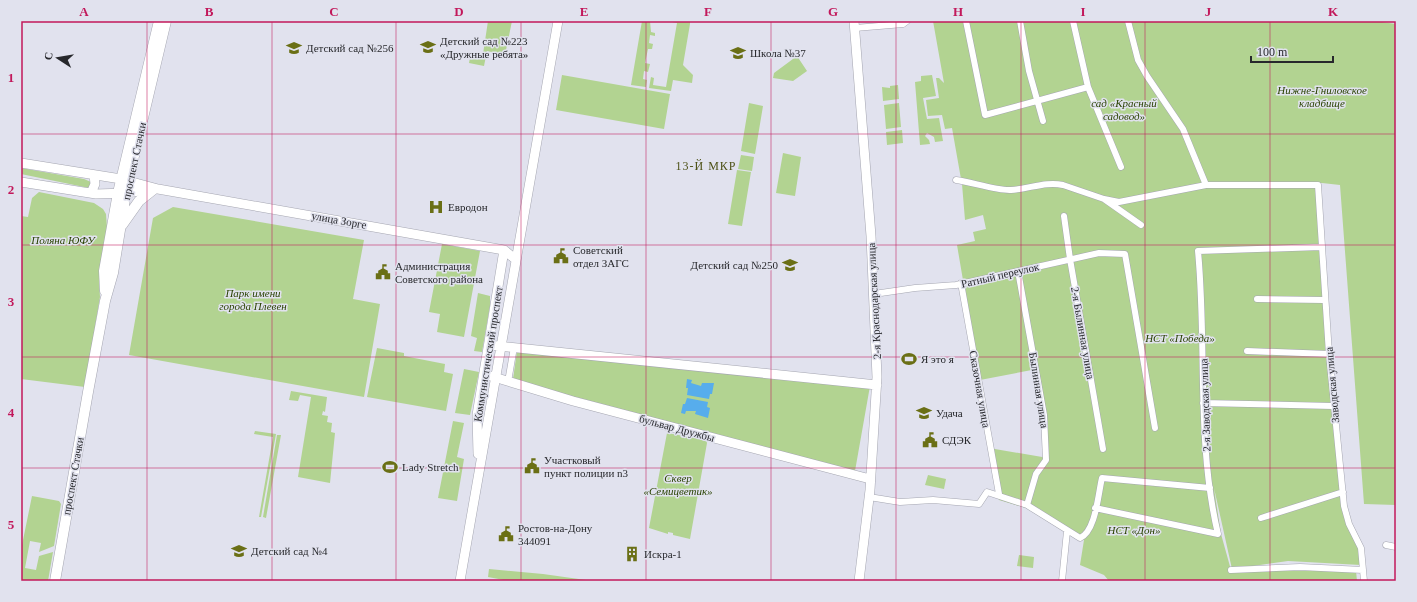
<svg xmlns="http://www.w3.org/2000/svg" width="1417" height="602" viewBox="0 0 1417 602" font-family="'Times New Roman',serif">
<rect width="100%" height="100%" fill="#e1e2ee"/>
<path fill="#b2d391" d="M488,21h24l-7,34 -18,-4 -3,15 -15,-3 2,-11 12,2z
M642,21h8l1,11 4,1v3l-5,-1 -1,8 4,1 -1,5h-4l-3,14 5,1 -2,8 -4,-1 -1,8 4,1 -1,7 -15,-2z
M667,21h23v3l-7,41 10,10 -1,8 -19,-3 -2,11 -22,-3 2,-11 3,1 -1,7 13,2 11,-64z
M933,21h442l21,3v481l-32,-1 -24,-319 -18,-2 -116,1 -85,16 -22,-4 -40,-14 -50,7 -48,-10 -9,-51 -7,1 -3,-14 -14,1 -2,-16 13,-2 -3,-20h3l5,5z
M797,56l10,15 -14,10 -20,-3 1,-5z
M562,75l108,19 -6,35 -108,-19z
M932,75l4,21 -13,2 4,21 12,-1 4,23 -8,1 -1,-5 -7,-4 -2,3 4,4 1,4 -10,1 -5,-63 6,-1v-5z
M898,85l1,14 -16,2 -1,-14 8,1v-2z
M749,103l14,3 -8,48 -14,-3z
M899,103l2,24 -15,2 -2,-24z
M902,130l1,13 -16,2 -1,-13z
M783,153l18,4 -6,39 -19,-3z
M741,155l13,2 -2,14 -14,-2z
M21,168l63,11 7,3 -2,6 -68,-14z
M737,170l14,2 -9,54 -14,-2z
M962,184l48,8 47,-7 62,19 86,-18h111l25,315 18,47 2,17 -73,-4 -56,8 -18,-81 7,46 10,36 125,1 1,10h-248l-5,-6 -24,-10 4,-25 -58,-32 -27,-8 -10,-52 59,10v-34l-11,-55 -57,11 -23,-135 18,-4 -2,-9 13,-3 -3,-14 -18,5z
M39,192l55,11 9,6 3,5 1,14 -8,52 1,17 -15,90 -64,-8v-163l7,1 4,-19z
M173,207l191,33 -11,59 27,5 -16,93 -235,-42 24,-137z
M442,244l38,7 -16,86 -27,-5 3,-18 -11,-2z
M478,293l12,3v10l-8,46 -8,-1 3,-13 -6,-2z
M377,348l27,5v3l41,8 -1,8 9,2 -7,37 -79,-14z
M517,351l353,35 -15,85 -340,-90 -2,-2z
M464,369l15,3 -9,43 -15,-2z
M291,391l36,6 -2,15 -2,-1 -1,4 6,1 -1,6 5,1 -1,9 4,1 -5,50 -32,-6 13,-80 -11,-2 -2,6 -9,-1z
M453,421l11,2 -7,34 7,2 -7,42 -19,-3z
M255,431l21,3 -15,83h-2l14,-80 -19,-3z
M667,433l39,7 1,3 -17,96 -17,-4v-2l-5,-1v2l-19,-6z
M277,435h4l-15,83 -3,-1z
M928,475l18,4 -2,10 -19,-4z
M32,496l27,5 2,3 -7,42 -15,6 2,-9 -11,-2 -5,27 11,2 3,-14 14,-4 -5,29h-27v-31z
M1019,555l15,2 -1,11 -16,-2z
M489,569l54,5 50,7h-84l-21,-4z"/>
<path fill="#57adec" d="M687,379l5,1 -1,3 10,3 1,-3h12l-2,11h-2l-1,5 -22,-4 1,-7h-2z
M687,398l21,4 -1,5 3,1 -2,10 -13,-4 1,-3h-10l-1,3 -4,-1 2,-9h2z"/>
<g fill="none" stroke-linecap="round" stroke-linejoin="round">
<g stroke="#a5a6b1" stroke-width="7">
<path id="street" d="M966,21l19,94 103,-28
M1020,21l9,50 14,50
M1073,21l15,66 33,80
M1128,21l10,39 9,16 36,53 23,56
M855,28l48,-4 4,-3
M956,180c15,2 42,11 55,10 18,-1 35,-9 52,-5l41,14 37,26
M1104,199l15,3 87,-17h112l11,169 15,152 5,18 12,24 3,33
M1064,216l6,43 33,190
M1018,271l26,144 2,45 -10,14 -9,31
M961,283l38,211
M874,294l41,-6 41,-3 143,-32 26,1 30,174
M1257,299l67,1
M1247,351l82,3
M508,382l6,-35
M1203,403l130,3
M869,497l31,5 33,-2 46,4 8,-12 40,13 53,33c16,-7 18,-44 22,-60l108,10
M1095,508l123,26c-22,-92 -11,-189 -20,-283l123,-4
M1261,518l82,-26
M1386,545l10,2
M1231,570l69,-3 63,3
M1062,581l5,-50"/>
</g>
<g stroke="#a5a6b1" stroke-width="10">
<path id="secondary" d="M854,21l17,215 6,141 -7,113 -11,91
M21,163l100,16 37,10 346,61 11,9
M21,182l75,12 30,-1 27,-4
M91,193l4,-9 -1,-9
M489,345l388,40
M484,374l89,27 297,78
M478,454l-1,-39 27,-165
M460,581l98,-560"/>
</g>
<g stroke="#a5a6b1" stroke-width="11">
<path id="primary" d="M122,225l17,-24 15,-12
M105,291l-1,-20 14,-78 41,-172
M55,581l33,-189 17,-91 8,-28 15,-92 38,-160"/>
</g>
<use href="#street" stroke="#fff" stroke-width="6"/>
<use href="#secondary" stroke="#fff" stroke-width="9"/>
<use href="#primary" stroke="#fff" stroke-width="10"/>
</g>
<path fill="none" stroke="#c2185b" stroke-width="1" stroke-opacity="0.55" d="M147,21v560M272,21v560M396,21v560M521,21v560M646,21v560M771,21v560M896,21v560M1021,21v560M1145,21v560M1270,21v560M21,134h1375M21,245h1375M21,357h1375M21,468h1375"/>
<defs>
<g id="school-bare" transform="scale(1.2)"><path d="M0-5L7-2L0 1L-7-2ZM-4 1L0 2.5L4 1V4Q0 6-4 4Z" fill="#6a6f15" stroke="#e1e2ee" stroke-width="2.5" paint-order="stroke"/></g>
<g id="hospital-bare" transform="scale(1.2)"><path d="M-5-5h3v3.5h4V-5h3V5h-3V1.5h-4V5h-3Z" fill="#6a6f15" stroke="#e1e2ee" stroke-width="2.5" paint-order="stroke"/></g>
<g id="civic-bare" transform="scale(1.2)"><path d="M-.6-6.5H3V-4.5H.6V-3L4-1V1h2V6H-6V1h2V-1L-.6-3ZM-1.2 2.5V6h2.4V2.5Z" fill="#6a6f15" stroke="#e1e2ee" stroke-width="2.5" paint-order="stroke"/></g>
<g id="stadium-bare" transform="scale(1.2)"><path d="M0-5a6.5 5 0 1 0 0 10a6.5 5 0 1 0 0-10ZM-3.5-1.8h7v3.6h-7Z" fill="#6a6f15" stroke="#e1e2ee" stroke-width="2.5" paint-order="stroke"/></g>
<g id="building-bare" transform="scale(1.2)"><path d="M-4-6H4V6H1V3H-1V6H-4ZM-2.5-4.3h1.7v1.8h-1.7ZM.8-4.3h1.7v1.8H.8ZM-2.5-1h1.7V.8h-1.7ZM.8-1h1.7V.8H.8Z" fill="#6a6f15" stroke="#e1e2ee" stroke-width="2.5" paint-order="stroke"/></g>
</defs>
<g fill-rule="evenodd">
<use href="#school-bare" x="428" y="47"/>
<use href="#school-bare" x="294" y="48"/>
<use href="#school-bare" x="738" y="53"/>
<use href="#hospital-bare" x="436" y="207"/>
<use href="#civic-bare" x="561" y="256"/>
<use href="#school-bare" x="790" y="265"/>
<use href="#civic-bare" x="383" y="272"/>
<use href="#stadium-bare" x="909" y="359"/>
<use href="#school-bare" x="924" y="413"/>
<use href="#civic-bare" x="930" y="440"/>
<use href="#civic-bare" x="532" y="466"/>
<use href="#stadium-bare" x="390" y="467"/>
<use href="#civic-bare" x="506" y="534"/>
<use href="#school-bare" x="239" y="551"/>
<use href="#building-bare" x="632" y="554"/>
</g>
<g text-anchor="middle" stroke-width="3" stroke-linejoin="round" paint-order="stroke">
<g font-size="11" fill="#27282c" stroke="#e1e2ee" text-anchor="start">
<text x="440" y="45">Детский сад №223<tspan x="440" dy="13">«Дружные ребята»</tspan></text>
<text x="306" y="52">Детский сад №256</text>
<text x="750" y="57">Школа №37</text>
<text x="448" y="211">Евродон</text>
<text x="573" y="254">Советский<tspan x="573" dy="13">отдел ЗАГС</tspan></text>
<text x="778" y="269" text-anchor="end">Детский сад №250</text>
<text x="395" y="270">Администрация<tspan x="395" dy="13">Советского района</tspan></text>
<text x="921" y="363">Я это я</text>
<text x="936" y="417">Удача</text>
<text x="942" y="444">СДЭК</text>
<text x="544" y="464">Участковый<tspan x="544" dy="13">пункт полиции n3</tspan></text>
<text x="402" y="471">Lady Stretch</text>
<text x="518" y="532">Ростов-на-Дону<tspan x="518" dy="13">344091</tspan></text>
<text x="251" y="555">Детский сад №4</text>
<text x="644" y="558">Искра-1</text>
</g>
<g font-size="11" font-style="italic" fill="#294200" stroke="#e1e2ee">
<text x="1322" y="94">Нижне-Гниловское<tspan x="1322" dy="13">кладбище</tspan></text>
<text x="1124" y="107">сад «Красный<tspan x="1124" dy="13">садовод»</tspan></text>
<text x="63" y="244">Поляна ЮФУ</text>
<text x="253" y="297">Парк имени<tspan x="253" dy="13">города Плевен</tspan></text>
<text x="1180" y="342">НСТ «Победа»</text>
<text x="678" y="482">Сквер<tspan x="678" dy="13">«Семицветик»</tspan></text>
<text x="1134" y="534">НСТ «Дон»</text>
</g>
<g font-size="11" fill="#27282c" stroke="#e1e2ee">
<text transform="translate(134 161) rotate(-78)" y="4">проспект Стачки</text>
<text transform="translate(339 220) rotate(10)" y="4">улица Зорге</text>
<text transform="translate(1000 275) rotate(-13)" y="4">Ратный переулок</text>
<text transform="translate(874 301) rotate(-93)" y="4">2-я Краснодарская улица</text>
<text transform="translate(1083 333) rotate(80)" y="4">2-я Былинная улица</text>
<text transform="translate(488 354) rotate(-81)" y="4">Коммунистический проспект</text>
<text transform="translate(1332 385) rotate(-95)" y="4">Заводская улица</text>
<text transform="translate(980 389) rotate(80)" y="4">Сказочная улица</text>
<text transform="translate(1039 390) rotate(81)" y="4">Былинная улица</text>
<text transform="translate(1205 405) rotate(-92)" y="4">2-я Заводская улица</text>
<text transform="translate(677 428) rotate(15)" y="4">бульвар Дружбы</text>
<text transform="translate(73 476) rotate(-80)" y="4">проспект Стачки</text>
</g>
<g font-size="12" letter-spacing="1" fill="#4d5116" stroke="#e1e2ee">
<text x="706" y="170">13-Й МКР</text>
</g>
</g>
<rect width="1417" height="602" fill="none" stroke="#e1e2ee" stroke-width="44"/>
<g transform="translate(58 58) rotate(282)" stroke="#e1e2ee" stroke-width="3" paint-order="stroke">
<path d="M0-3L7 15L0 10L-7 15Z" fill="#27282c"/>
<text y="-6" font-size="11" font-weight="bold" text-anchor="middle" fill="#27282c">С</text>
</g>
<path d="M1251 56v6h82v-6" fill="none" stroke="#27282c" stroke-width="2"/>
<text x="1257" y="56" font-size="12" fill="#27282c" stroke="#e1e2ee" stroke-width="3" paint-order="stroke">100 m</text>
<rect x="22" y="22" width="1373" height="558" fill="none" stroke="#c2185b" stroke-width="1.5"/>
<g font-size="13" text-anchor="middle" font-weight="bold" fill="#c2185b">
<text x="84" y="16">A</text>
<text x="209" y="16">B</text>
<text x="334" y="16">C</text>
<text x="459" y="16">D</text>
<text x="584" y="16">E</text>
<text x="708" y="16">F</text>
<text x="833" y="16">G</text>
<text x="958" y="16">H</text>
<text x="1083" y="16">I</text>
<text x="1208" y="16">J</text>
<text x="1333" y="16">K</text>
<text x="11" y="82">1</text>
<text x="11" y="194">2</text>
<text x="11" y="306">3</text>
<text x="11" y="417">4</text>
<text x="11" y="529">5</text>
</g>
</svg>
